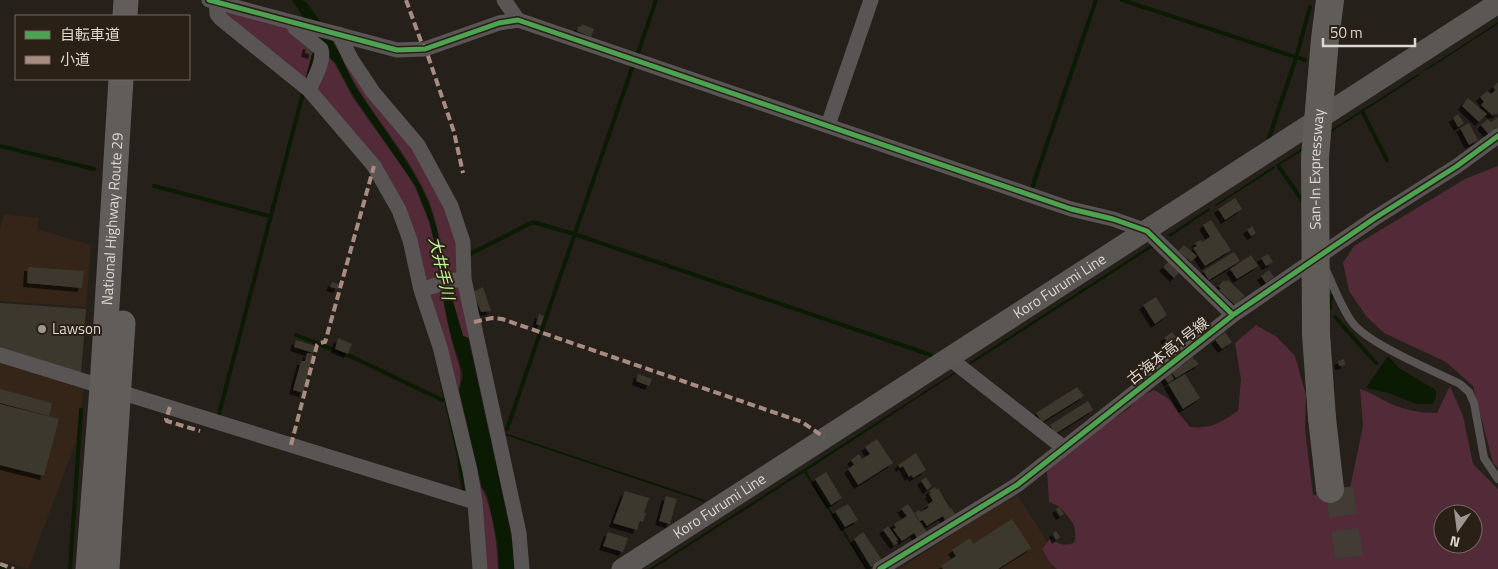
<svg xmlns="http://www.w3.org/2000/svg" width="1498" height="569" viewBox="0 0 1498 569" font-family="'Titillium Web','Noto Sans JP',sans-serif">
<defs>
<filter id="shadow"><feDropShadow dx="-4" dy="4" stdDeviation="0" flood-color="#0009"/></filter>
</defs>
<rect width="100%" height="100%" fill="#26201b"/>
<path fill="#342518" d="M4,214l35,4 -2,11 54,16 -5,62 -86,-6v-72z
M0,360l84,27 -8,55 -48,127 -28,-9z
M1016,493l49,76h-166z"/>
<path fill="#522a38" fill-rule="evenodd" d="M224,12l58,12 34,23 -6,35z
M330,36l86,111 40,81 3,44 -12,8c-6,-27 -8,-55 -19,-81 -17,-40 -48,-75 -71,-112 -10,-16 -17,-35 -27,-51z
M327,55l8,9 18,34 53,74 9,15 14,35 8,32 3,29 -15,3 -12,-48 -99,-149z
M1498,166v302l-5,-5 -20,-77 -27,-24 -62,-29 -17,-16 -18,-26 -6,-28 11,-17 111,-67z
M461,283l4,29 8,21 43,196 4,40h-5l-1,-25 -5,-25 -40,-181 -6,-2 -15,-52z
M441,287c3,18 6,36 11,54 4,20 12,27 7,49l22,97c12,21 16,58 17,82h-15l-57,-277z
M1256,325l21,12 18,19 11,39 -1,34 8,66 37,-7 13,-62 -3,-37c11,3 19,9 29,14 16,7 31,10 48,10l13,-27 13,30 10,48 25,25v80h-441l-6,-5 -9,-15 8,-10c10,5 15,8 25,3 1,-15 0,-17 -10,-29 -5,-6 -7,-8 -16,-11l-2,-32 51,-41 30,-20 13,-13 13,-6 15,9 8,12 13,16c23,2 29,-4 48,-16l3,-31 -6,-37zM1443,514h30v30h-30z"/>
<path fill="#0b1a02" d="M292,0h10l5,3 13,18 19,31 15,33 52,76 14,24 8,16 10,32 8,45 17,58 5,2 22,100h2l1,2 -2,1 22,103 1,25h-15l-1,-24 -11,-51 -5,-7 -23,-97 4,-14 -1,-6 -10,-30 -5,-22 -8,-42 -2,-22 -7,-32 -14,-35 -61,-89 -19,-34 -9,-10z
M1498,22v2l-71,46 -1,-1z
M1418,74l2,1 -142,91 -2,-1z
M1274,166l1,2 -59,38 -1,-1z
M1209,208l1,2 -40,27 -2,-2z
M1151,245l2,2 -188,121 -1,-2z
M436,350l26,116 -2,4 -27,-119z
M1388,356l11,12 35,21 2,2v7l-4,6h-16l-27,-11 -23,-5z
M961,368l1,1 -156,102 62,98h-2l-62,-97 -151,97h-4z
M505,433l200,67 -1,2 -199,-67z"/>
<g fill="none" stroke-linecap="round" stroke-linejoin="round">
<path stroke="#0b1a02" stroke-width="4" d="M1122,0l183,60
M638,53l18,-53
M308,77l7,-27
M1363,113l24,47
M1269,138l27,-80 14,-51
M0,146l94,23
M1279,167l25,36
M154,186l115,30
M1032,188l64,-188
M468,255l65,-33 41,12 357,121
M1330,308l1,-12
M1335,317l41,46
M542,329l91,-264
M296,335l21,8
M321,345l27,10 94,45
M218,418l85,-325
M507,429l32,-93
M460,464l4,29
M0,568l3,1
M70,569l11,-159"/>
</g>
<path fill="#3c382e" filter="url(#shadow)" d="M582,24l12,5 -3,8 -14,-6 1,-5 3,1z
M307,45l7,2 -2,8 -7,-2z
M1498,82v31l-2,2 -2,-2 -1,3 -12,-11 3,-3 -4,-5 7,-6 4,3 5,-4 -3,-3z
M1468,98l19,16 -8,8 -17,-16z
M1458,114l6,9 -6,4 -5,-9z
M1498,117v11l-9,7 -8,-10 7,-6 3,3z
M1469,123l9,17 -9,5 -9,-17z
M1235,198l7,11 -17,11 -7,-11z
M1211,220l20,30 -26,16 -12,-18 4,-2 -2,-3 6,-3 1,2 8,-5 -7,-12z
M1252,226l4,7 -5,3 -4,-6z
M1184,245l13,11 -6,6 -13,-11z
M1234,252l6,9 -31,19 -6,-9z
M1268,254l5,8 -7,4 -5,-8z
M1251,255l7,11 -21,13 -7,-10z
M1169,261l11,10 -6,7 -11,-11z
M28,267l56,4 -2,17 -55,-5z
M1269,270l5,7 -8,6 -5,-7z
M1224,280l1,2 3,-2 17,16 -10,9 -16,-15 2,-1 -3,-3z
M332,282l7,2 -1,5 -8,-2z
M483,287l8,24 -10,1 -8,-20z
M1156,297l11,18 -12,9 -12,-19z
M0,303l86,6 -5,65 -81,-25z
M539,314l5,2 -3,10 -5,-2z
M1172,332l9,11 -8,6 -9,-11z
M1225,332l7,10 -10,7 -7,-9z
M338,338l14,6 -4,10 -13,-5z
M296,340l19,6 -2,7 -19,-6z
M307,353l6,1 -10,39 -10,-3 8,-29h4z
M1192,357l7,7 -23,14 -5,-6 11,-8 1,1z
M1344,359l1,6 -6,1 -1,-5z
M1171,373l3,6 -6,4 -4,-6z
M638,374l14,5 -3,7 -13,-5z
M1185,374l15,24 -17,11 -15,-25z
M1077,387l7,9 -42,26 -6,-9z
M0,389l52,14 -3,13 -49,-13z
M1088,401l5,9 -38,24 -5,-9z
M0,404l59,15 -15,57 -44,-11z
M877,439l16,24 -35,22 -10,-16 6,-4 -3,-5 8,-6 3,5 8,-5 -5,-7z
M916,453l10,17 -13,8 -1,-3 -3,2 -6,-11 -3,2 -2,-3z
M826,472l16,26 -11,7 -16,-26z
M926,477l6,9 -5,4 -6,-9z
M935,487l1,3 2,-2 12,21 1,-1 4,6 -10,6 -2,-4 -16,10 -4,-6 -3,1 -5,-8 4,-3 2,2 8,-5 -2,-2 6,-4 -4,-7 2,-1 -2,-2z
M625,491l24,7 -5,15h2l-3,9 -3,-1 -3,9 -24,-7z
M666,496l11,3 -7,25 -11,-3z
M848,504l10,16 -13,7 -10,-16z
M908,504l19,28 -10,6 -3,-5 -12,8 -9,-12 3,-1 -2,-4 13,-8 -6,-7z
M1059,507l5,7 -4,2 -4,-7z
M1012,519l19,29 -33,21h-55l-2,-3 15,-10 -4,-6 18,-12 3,6z
M888,526l10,14 -2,1 2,2 -4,2 -11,-15z
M1056,531l4,6 -4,3 -3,-7z
M608,532l20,6 -5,14 -20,-6z
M863,532l19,28 -11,7 -17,-28z"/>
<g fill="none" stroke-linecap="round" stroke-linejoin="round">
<path stroke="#423b36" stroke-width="28" stroke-dasharray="28 14" stroke-linecap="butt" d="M1339,488l12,81"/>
<path stroke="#585554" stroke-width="8" d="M1326,270c8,17 15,37 26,52 16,22 82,49 108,62l9,8 5,11 10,55 14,21"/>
<path stroke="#585554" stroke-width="15" d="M209,0l188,50 28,-1 74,-26 19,-3 553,189 42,10 34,12 86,84
M504,0l14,20
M216,2l1,12 4,5 88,71 65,76 25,44 11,30 11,50 19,57 30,124 5,31 5,67
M293,23l2,5 26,21c4,12 -7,30 -12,41
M339,34l12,25 22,33 45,53 33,61 12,36 1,37 55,254 3,36
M828,125l43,-125
M421,290l28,-9 15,-2
M0,355l475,147
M949,358l115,90
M880,569l137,-84 216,-170 142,-97 82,-52 41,-30"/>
<path stroke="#5b5755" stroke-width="21" id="s1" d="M622,569l876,-566"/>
<g stroke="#615d5a" stroke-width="25">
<path d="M125,16l1,-16"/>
<path id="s2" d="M88,569l14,-182 19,-308"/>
<path d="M107,569l16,-246"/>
</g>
<path stroke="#605c58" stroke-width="28" d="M1322,418l8,71"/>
<path stroke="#605c58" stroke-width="28" id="s3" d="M1322,418l-6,-84 -1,-177 10,-118 5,-39"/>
<path stroke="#a88b81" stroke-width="4" stroke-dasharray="8 4" stroke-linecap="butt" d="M406,0l16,44 5,9 27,79 9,41
M474,322l18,-4 10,1 300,103 22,15
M170,407l-4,12 1,2 33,10
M291,445l26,-100 2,-2 6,-1 1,-3 48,-173
M0,564l14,5"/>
<g stroke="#2b2016" stroke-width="8">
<path id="cycleway" d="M209,0l188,50 28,-1 74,-26 19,-3 553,189 42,10 34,12 86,84
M880,569l137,-84 216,-170 142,-97 82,-52 41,-30"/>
</g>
<use href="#cycleway" stroke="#4ca352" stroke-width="5"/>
</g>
<circle fill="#9e9791" stroke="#2b2016" stroke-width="2" cx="42" cy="329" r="5"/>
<g text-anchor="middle" stroke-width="4" stroke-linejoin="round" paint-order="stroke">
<g font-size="15" fill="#ded7d0" stroke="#2b2016">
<text dy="5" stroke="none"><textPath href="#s3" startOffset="249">San-In Expressway</textPath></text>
<text dy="5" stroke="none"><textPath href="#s2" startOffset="351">National Highway Route 29</textPath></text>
<text dy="5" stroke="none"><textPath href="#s1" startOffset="521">Koro Furumi Line</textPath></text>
<text transform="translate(1168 351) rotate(-38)" y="5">古海本高1号線</text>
<text dy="5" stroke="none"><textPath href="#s1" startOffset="116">Koro Furumi Line</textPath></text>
</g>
<g font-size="15" fill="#ded7d0" stroke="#2b2016" text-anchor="start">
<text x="52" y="334">Lawson</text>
</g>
<g font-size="16" font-style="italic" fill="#c1f799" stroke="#2b2016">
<text transform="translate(442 268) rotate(77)" y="6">大井手川</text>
</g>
</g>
<rect x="15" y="15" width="175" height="65" fill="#2b2016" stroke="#736960"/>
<rect x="25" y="31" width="25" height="8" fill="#4ca352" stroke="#736960"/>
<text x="60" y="40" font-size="15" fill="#ded7d0">自転車道</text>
<rect x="25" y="56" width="25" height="8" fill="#a88b81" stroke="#736960"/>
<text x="60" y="65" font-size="15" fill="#ded7d0">小道</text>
<g transform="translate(1458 529) rotate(194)"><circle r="24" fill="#2b2016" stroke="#736960"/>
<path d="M0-4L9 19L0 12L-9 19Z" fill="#9e9791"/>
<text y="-8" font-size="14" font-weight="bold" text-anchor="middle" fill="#ded7d0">N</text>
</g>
<path d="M1323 38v8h92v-8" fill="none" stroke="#ded7d0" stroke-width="2.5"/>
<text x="1330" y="38" font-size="15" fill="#ded7d0" stroke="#2b2016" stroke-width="4" paint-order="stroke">50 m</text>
</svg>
